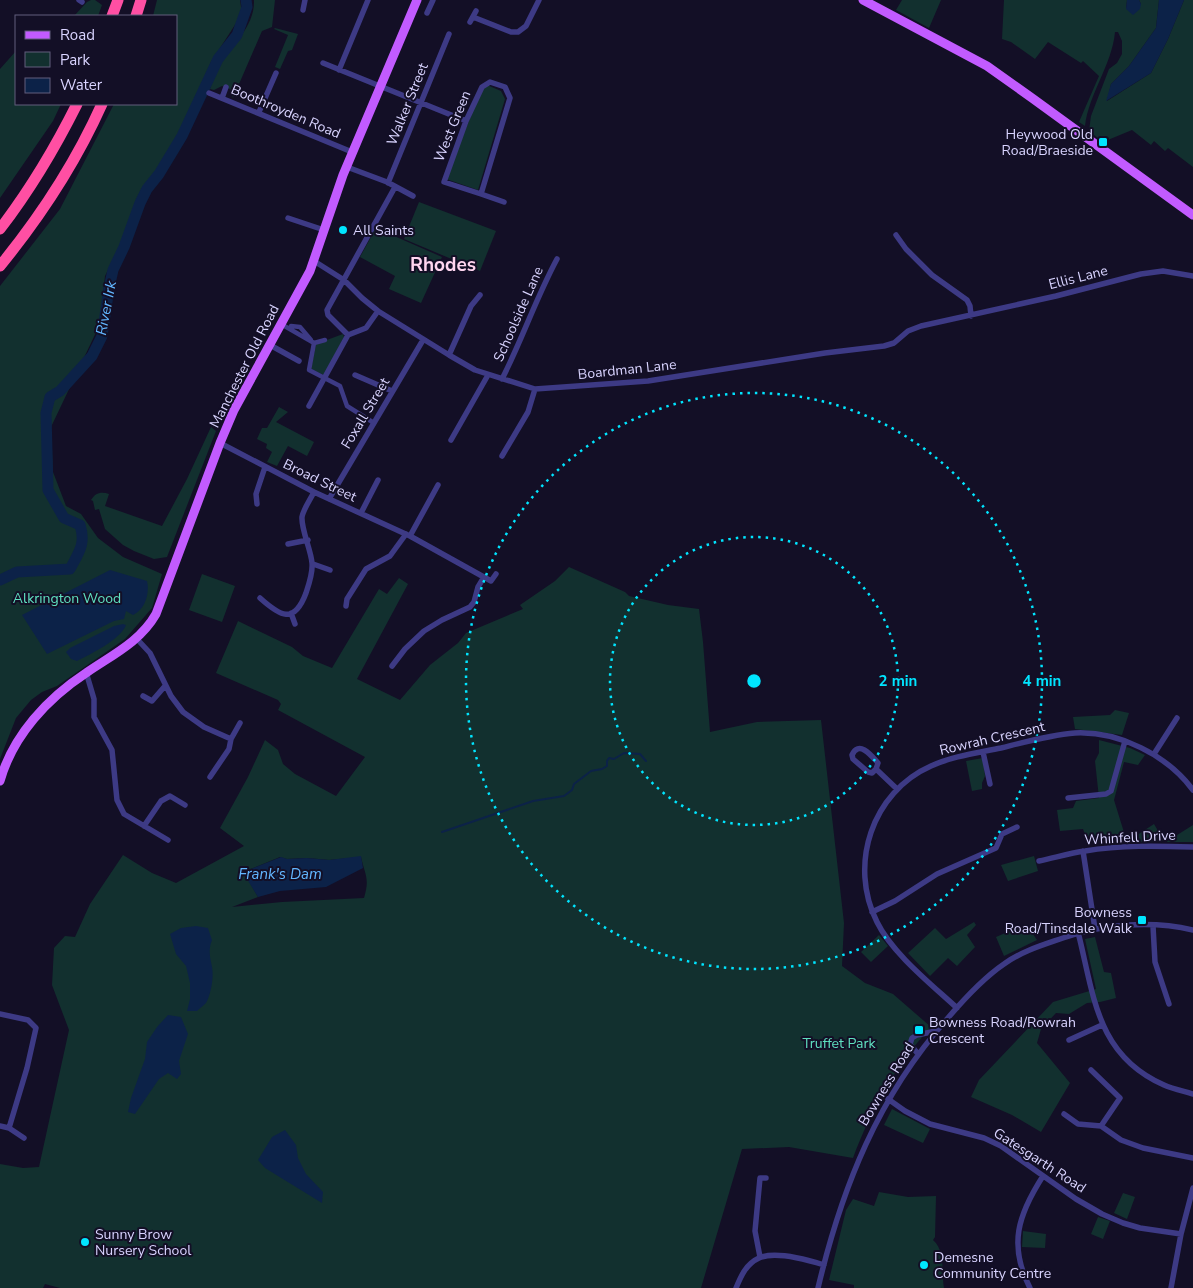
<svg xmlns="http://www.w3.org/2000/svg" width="1193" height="1288" viewBox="0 0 1193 1288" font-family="'Nunito Sans',sans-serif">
<rect width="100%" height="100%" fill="#130f26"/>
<path fill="#12302f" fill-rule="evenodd" d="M91,0h4l7,5 -4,11h-24l13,-14z
M157,0h83l2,14 -31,48 -36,82 -35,48 -18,50 -17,34 -5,48 -49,103 2,45 13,34 15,8 17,24 25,19 39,17 -10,34 -27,31 -68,47 -15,6 -11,8 -15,18 -16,41v-473l60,-77 54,-105h62v-88h-23z
M254,0h21l-3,27 -10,4 -29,67 -3,-9 -8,-3 -8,4 -4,-1c2,-8 5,-16 9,-23 12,-21 36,-39 35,-66z
M902,0h39l-12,28 -33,-18z
M1004,0h123l-1,9 15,-5 -2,-4h20l-3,28 -27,38 -18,18 -4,17 44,-28 17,-34 16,-39h9v167l-25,-19 -3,3 -11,-10 -3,4 -19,-15 -29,12 -14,-11 2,-15 18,-47 8,-6 5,-9v-13l-4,-9h-3c-3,33 -26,61 -30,94l-6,-4 20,-46 -16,-15 -2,2 -33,-21 -13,17 -24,-17 -9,-3z
M275,28l23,6 -6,16 -4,1 -8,18 -5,-2 13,-32 -14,-6z
M16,51v53h45l-8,17 -53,77v-129z
M487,85l14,6 4,8 -27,91 -32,-11 35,-89z
M419,202l77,29 -16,40 -76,-32z
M376,228l66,29 -21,46 -32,-14 6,-13 -35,-19z
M343,334l1,3 -20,38 -13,-6 5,-25z
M279,407l9,5 -12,10 38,20 -7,14 -19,-10 -11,20 -10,-4 5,-10 -6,-4 1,-4 -10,-5 5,-11h5z
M211,427l5,4 -49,126 -13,2 -20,-8 -11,-6 -18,-16 -6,-20 -4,1 -2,-9 -2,-1c4,-7 10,-9 18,-6l-4,12 57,20 25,-47z
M569,567l56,25 4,4 39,9 31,4 4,33 7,90 47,-10 64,-2 23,203 -2,43 23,17 28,11 38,33c-35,38 -60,83 -78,131l-64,-11 -47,2 -41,139h-641l-15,-4 -2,4h-43v-124l23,4 16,-1 30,-137 -17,-45 2,-37 11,-12 10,1 15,-33 33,-49 29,18 24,10 68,-37 -24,-18 28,-51 17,-37 13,10 5,14 12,10 41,22 29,-39 -87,-47 3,-6 -3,-4 -62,-27 22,-52 54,26 11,9 29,12 47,-79 8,5 12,-16 9,6 -51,95 43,21 30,-35 28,-22 8,-10 57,-24 -3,-4 35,-24zM280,857l7,2 20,-1 22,2 32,-3c4,18 9,21 3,41l-82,4 -50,5 26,-10 -13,-23 6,-5z
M202,574l33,12 -13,36 -33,-12z
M1115,710l14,3 -7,22 -47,-6 -2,-12 37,-2z
M1099,740l31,8 15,7 -7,10 -14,-3 -10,38 13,42h-39l-5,-13 -23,2 -3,-21 16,-2 3,-7 23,-3 -4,-37 4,-8z
M983,758l2,18 -3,7v6l-10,2 -6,-30z
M1154,824l10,17 -33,1v-3z
M1193,825v17h-27z
M1034,856l4,15 -30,10 -7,-16z
M974,922l2,3 -9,10 8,12 -18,19 -9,-8 -18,18 -22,-23 27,-25 11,11z
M1026,924l11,16 -33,16 -8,-19z
M879,935l9,11 -17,16 -10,-10z
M1095,937l9,35 7,1 5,25 -16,4 -13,1 -18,11 -13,-1 -15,16 -4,14 33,40 -29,49 -29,-17 -41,-18 8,-17 74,-78 43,-13 -11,-50z
M892,1109l38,20 -7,14 -39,-18z
M879,1192l29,5 28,-1 -1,41 -2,3c13,11 8,33 11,48h-90v-3l-25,-5 17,-70 7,-11 21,7z
M1123,1193l12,4 -8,22 -13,-6z
M1098,1217l12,4 -7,18 -12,-5z
M1023,1231l23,3 -1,14 -23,-1z"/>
<path fill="#0c2248" d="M1127,0h12l2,4 -1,5 -7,6 -7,-6z
M1159,0h25l-16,39 -17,34 -45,28 5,-17 18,-18 27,-38z
M110,570l37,11c3,12 -2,29 -14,34l-7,-4 -2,8 -10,2 -67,33 -25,-39z
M123,624l3,1c-5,14 -35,29 -49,36l-6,-2 -5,-7 4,-4 44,-22z
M361,856l2,12 -37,19 -46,4 -22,6 -14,-23 7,-5 30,-12 6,2 20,-1 22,2z
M196,926l12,2 4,12c-4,10 -2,17 0,27 2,10 -1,27 -6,36 -2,2 -6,5 -9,8h-10l3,-12v-16l-4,-17 -10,-12 -6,-20 11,-6z
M168,1015l13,2 7,17 -9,27 2,13 -4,5 -9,-6 -9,6 -24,35 -7,-2 3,-14 14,-39 2,-17 10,-15z
M285,1130l11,15 2,13 8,16 17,18 -1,11 -57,-35 -7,-8 14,-23z"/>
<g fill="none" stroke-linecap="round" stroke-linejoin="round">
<path stroke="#0c2248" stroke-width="2" d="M442,832l91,-31 31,-5 8,-6 2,-6 17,-13 11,-2 5,-3v-5l2,-3 5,1 10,-6 16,1 6,7"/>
<path stroke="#0c2248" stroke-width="11" d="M0,580l17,-8 53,-3c9,-17 16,-25 10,-44l-16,-7 -16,-28 -2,-77 4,-16 10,-6 32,-35 10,-20 7,-48 4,-18 11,-23 16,-44 7,-14 12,-15 23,-38 36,-77 19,-24 10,-28 -1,-7"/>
<path stroke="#3d3a85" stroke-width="4.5" d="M281,324l33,19
M291,326l9,1 11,13
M325,340l-11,3 -5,27 31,16 7,20 27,17"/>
<path stroke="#3d3a85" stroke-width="5.5" d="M79,0l3,2
M303,10l2,-10
M427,13l6,-13
M473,17l38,15h7l8,-6 13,-26
M470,22l6,-11
M323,63l143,58
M339,70l29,-70
M209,93l143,59
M222,98l4,-11
M259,112l17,-39
M347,167l40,15 26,14
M388,183l61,-149
M481,194l-37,-12 22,-61 16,-34 8,-5 15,5 5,11 -29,96 23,8
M288,218l36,12
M896,235l10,14 26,26 35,25 3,6 1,10
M314,261l30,19 18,18 16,13 71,44 26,15 60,19 113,-8 177,-28 59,-7 10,-3 14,-12 13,-5 135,-30 85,-22 22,-3 30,5
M348,335l-20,-20 -1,-5 68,-123
M270,345l29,16
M449,355l22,-49 9,-11
M355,375l37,16
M502,379c20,-39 34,-81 55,-120
M309,406l39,-71 18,-7 12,-17
M451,440l37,-65
M220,443l94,49 96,44 81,45 5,-7
M502,456l26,-44 7,-23
M329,499l94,-159
M257,504l-1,-10 9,-27
M361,513l17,-33
M410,536l28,-51
M288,544l20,-4
M313,564l17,6
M260,598c20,18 34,27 46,-5 3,-9 7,-20 6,-30 -1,-13 -11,-34 -10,-46 1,-7 8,-17 12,-25
M346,606l1,-7 19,-30 24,-13 16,-22
M291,613l4,11
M137,639l13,14 21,43 12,16 21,15 27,12
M392,666l13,-17 19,-18 18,-11 28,-13 4,-5 4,-15 6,-10
M86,672l8,27v18l18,33 5,50 7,14 44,26
M143,696l9,5 13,-15
M983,752l7,32
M1154,754l23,-36
M876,769l-4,4 -4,-1 -15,-13 -1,-4c7,-15 19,0 26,8l-2,6 21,20
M210,777l19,-28 2,-10 9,-16
M1068,798l38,-4 5,-3 14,-50
M144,826l17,-25 9,-5 15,9
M1083,851l12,78
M1039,861c15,-3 31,-8 46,-10 36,-6 72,-5 108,-4
M872,912l23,-11 42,-27 59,-26 6,-14 15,-7
M1153,926l2,36 14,42
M1078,932c16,63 18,123 86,153 9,4 19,6 29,9
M957,1008c-26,-24 -65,-55 -80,-86 -29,-57 -5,-130 54,-156 22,-10 46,-13 70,-18 24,-6 49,-13 74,-15 44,-2 92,22 118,57
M0,1014l28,6 8,8 -9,40 -18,60
M1069,1040l33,-15
M918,1054l-8,-10 2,-6 5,-3 19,-4
M1091,1070l29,28 -19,28
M888,1099l17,12 25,13 54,14 17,8 75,53 26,15 21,9 17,5 41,6
M1064,1114l14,10 23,2 20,14 22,8 50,10
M0,1126l9,2 15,10
M760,1257l-5,-26 5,-53h6
M736,1288c5,-12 10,-24 23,-30 16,-7 49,2 65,7
M818,1288c24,-101 60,-191 129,-269 17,-20 35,-40 57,-55 18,-13 39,-19 59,-26 40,-14 88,-18 130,-8
M1030,1288c-22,-43 -12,-73 13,-112
M1171,1288l10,-54 12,-46"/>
<path stroke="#c25bff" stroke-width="9" d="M863,0l124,66 45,32 161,117
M0,781c13,-46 48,-83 86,-108 26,-18 54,-31 70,-59l64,-171 14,-33 76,-139 33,-96 74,-175"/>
<path stroke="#ff4fa3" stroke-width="11" d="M112,16l6,-16
M136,16l5,-16
M0,229c30,-39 55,-81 77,-125
M0,266c40,-49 76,-104 102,-162"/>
</g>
<g fill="none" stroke="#00e5ff" stroke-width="2.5" stroke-dasharray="2.5 5">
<circle cx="754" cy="681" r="144"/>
<circle cx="754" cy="681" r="288"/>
</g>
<g fill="#00e5ff" stroke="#130f26" stroke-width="2">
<rect x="1098" y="137" width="10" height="10" rx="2.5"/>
<circle cx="343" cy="230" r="5"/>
<rect x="1137" y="915" width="10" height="10" rx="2.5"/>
<rect x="914" y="1025" width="10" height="10" rx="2.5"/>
<circle cx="85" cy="1242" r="5"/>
<circle cx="924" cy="1265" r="5"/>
</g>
<g text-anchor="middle" stroke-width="4" stroke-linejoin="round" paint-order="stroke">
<g font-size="14" fill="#d9d4ff" stroke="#130f26">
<text transform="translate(407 104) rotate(-68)" y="5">Walker Street</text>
<text transform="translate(286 111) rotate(23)" y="5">Boothroyden Road</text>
<text transform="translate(452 126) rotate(-68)" y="5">West Green</text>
<text transform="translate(1078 277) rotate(-14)" y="5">Ellis Lane</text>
<text transform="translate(518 314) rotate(-66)" y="5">Schoolside Lane</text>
<text transform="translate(244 366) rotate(-63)" y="5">Manchester Old Road</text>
<text transform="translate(627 369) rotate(-6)" y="5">Boardman Lane</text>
<text transform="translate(365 413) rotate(-59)" y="5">Foxall Street</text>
<text transform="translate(320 480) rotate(26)" y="5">Broad Street</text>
<text transform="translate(992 738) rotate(-13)" y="5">Rowrah Crescent</text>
<text transform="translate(1130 837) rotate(-3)" y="5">Whinfell Drive</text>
<text transform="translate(886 1084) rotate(-59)" y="5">Bowness Road</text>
<text transform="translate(1040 1160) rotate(33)" y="5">Gatesgarth Road</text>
</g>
<g font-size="14" fill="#d9d4ff" stroke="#130f26" text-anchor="start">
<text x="1093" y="139" text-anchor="end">Heywood Old<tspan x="1093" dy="16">Road/Braeside</tspan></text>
<text x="353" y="235">All Saints</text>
<text x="1132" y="917" text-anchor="end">Bowness<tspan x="1132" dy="16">Road/Tinsdale Walk</tspan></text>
<text x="929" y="1027">Bowness Road/Rowrah<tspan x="929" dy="16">Crescent</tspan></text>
<text x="95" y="1239">Sunny Brow<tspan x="95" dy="16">Nursery School</tspan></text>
<text x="934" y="1262">Demesne<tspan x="934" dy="16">Community Centre</tspan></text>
</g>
<g font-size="14" fill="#5fe0c0" stroke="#130f26">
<text x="67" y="603">Alkrington Wood</text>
<text x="839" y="1048">Truffet Park</text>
</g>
<g font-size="15" font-style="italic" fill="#62b6ff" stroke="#130f26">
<text transform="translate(106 308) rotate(-79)" y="5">River Irk</text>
<text x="280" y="879">Frank's Dam</text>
</g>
<g font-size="19" font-weight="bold" fill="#ffd6f0" stroke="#130f26">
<text x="443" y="271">Rhodes</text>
</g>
</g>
<circle cx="754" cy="681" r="8" fill="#00e5ff" stroke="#130f26" stroke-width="2.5"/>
<g font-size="15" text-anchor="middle" font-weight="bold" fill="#00e5ff" stroke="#130f26" stroke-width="4" stroke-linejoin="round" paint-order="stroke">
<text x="898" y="686">2 min</text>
<text x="1042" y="686">4 min</text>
</g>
<rect x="15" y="15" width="162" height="90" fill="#130f26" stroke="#625e7d"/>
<rect x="25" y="31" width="25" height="8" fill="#c25bff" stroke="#625e7d"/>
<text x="60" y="40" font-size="15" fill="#d9d4ff">Road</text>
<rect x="25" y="52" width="25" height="15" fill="#12302f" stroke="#625e7d"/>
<text x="60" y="65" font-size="15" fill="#d9d4ff">Park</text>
<rect x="25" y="78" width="25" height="15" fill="#0c2248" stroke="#625e7d"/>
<text x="60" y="90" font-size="15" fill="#d9d4ff">Water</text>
</svg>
